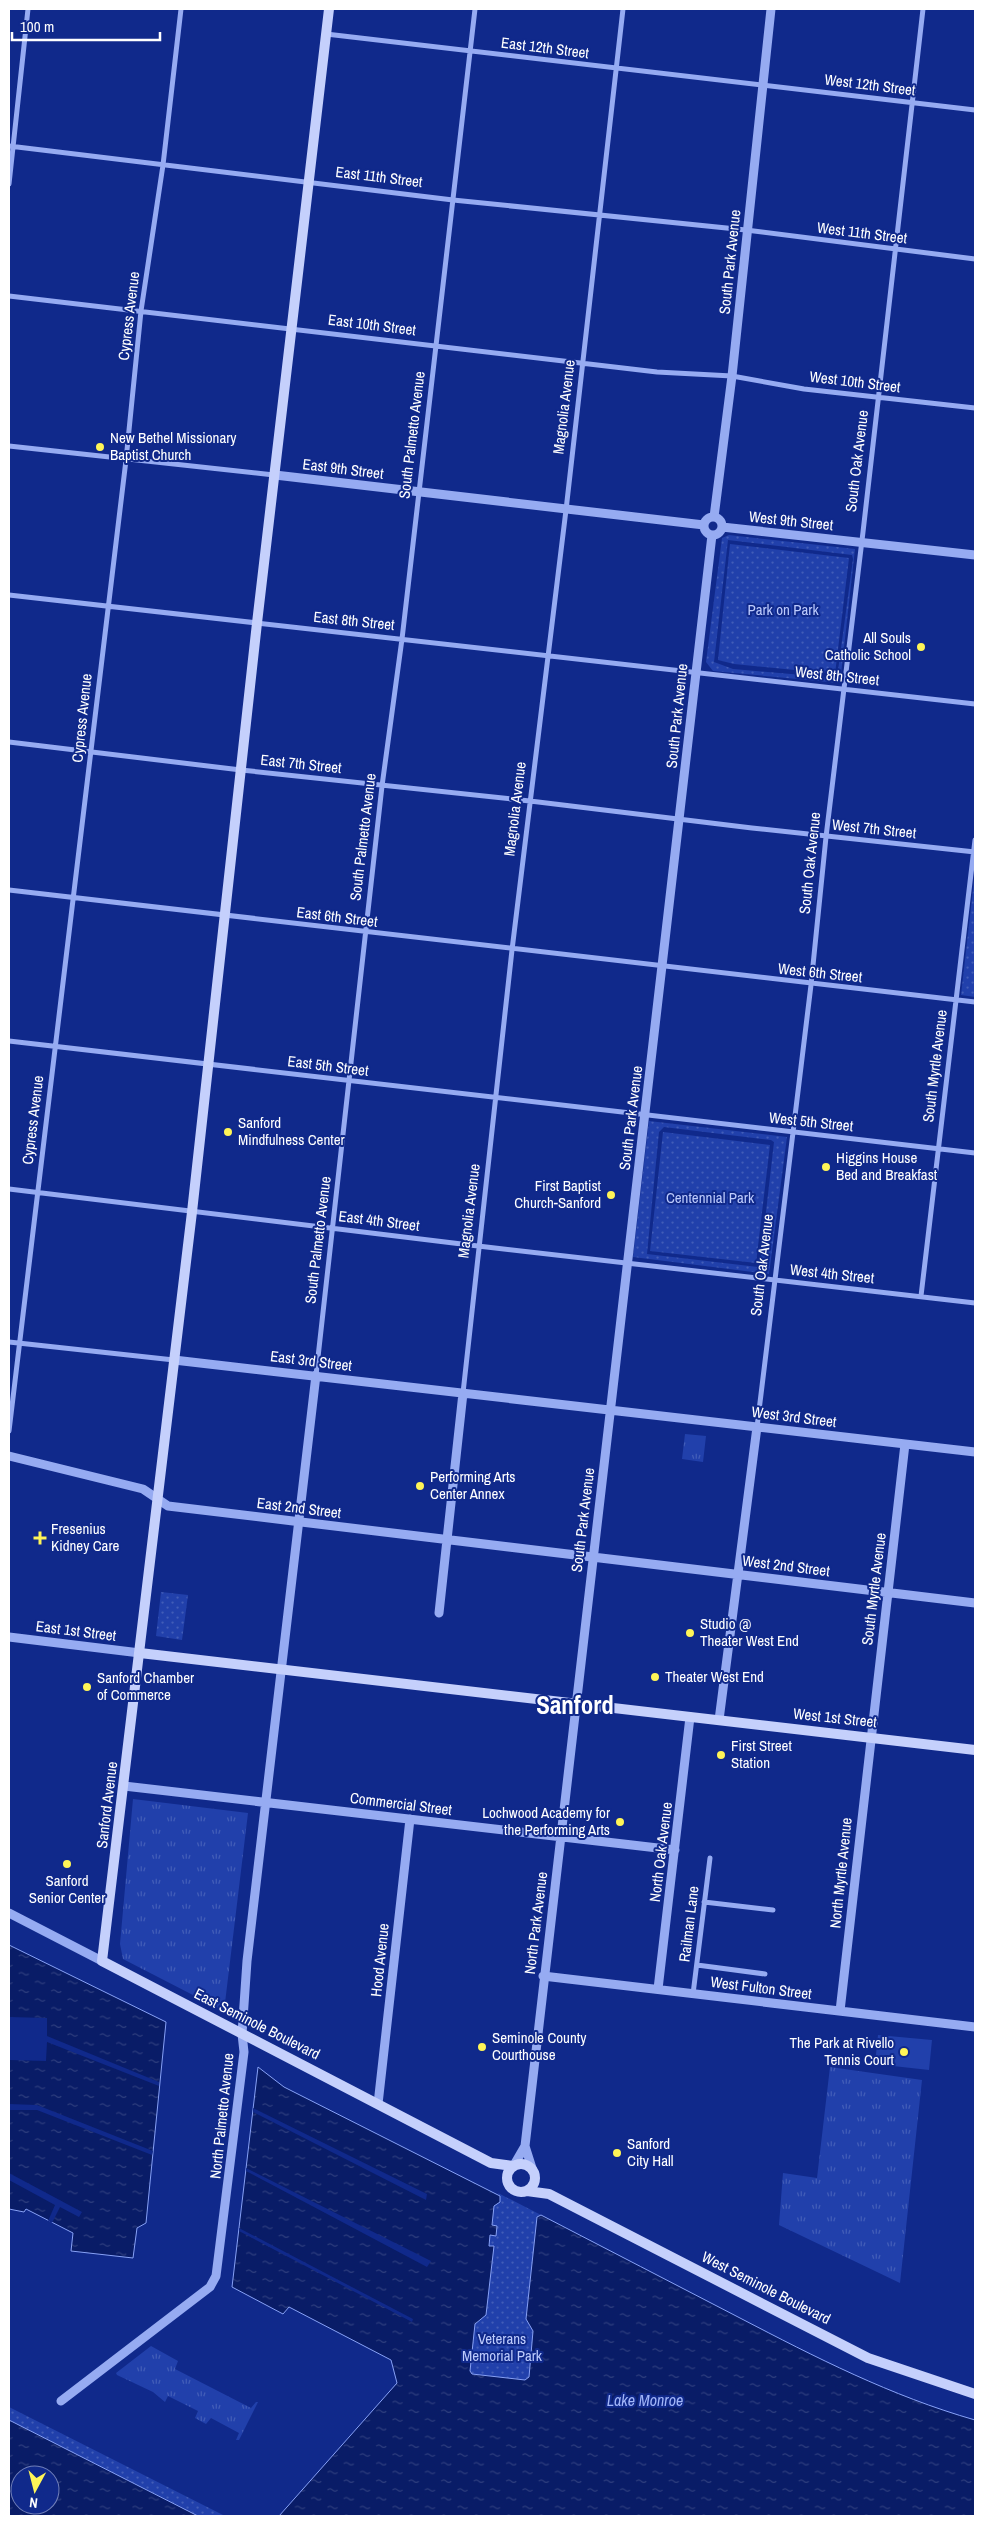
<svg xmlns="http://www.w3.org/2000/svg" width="984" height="2525" viewBox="0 0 984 2525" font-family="'Archivo Narrow',sans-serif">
<defs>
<pattern id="grass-tufts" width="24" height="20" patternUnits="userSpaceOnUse" patternTransform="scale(1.25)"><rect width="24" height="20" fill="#2140ab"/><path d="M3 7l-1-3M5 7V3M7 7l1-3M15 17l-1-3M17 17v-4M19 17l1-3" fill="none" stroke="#425db8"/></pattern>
<pattern id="park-dots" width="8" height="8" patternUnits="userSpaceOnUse" patternTransform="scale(1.25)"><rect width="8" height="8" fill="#2140ab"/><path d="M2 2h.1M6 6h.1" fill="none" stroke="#425db8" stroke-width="1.8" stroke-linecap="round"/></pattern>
<pattern id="water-ripples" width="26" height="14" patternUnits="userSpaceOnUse" patternTransform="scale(1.25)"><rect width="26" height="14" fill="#091c67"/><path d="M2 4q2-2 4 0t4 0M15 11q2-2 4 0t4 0" fill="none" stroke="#2e3e7e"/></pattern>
</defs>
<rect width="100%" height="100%" fill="#10298b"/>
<path fill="url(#grass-tufts)" d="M685,1434l21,2 -3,26 -21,-3z
M133,1799l115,14 -24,198 -101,-52 -3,-15z
M830,2067l92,13 -22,203 -121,-58 4,-52 34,5z
M151,2346l27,15 -3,8 76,39 5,-6h2l-19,38h-3l3,-7 -28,-15 -5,6 -11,-6 3,-7 -30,-15 -3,6 -12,-10 -36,-17 -1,-2z"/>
<path fill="url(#park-dots)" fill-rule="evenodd" d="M729,535l126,14 -15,134 -127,-12 -7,-9 16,-124zM728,540l124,15 1,4 -16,119 -104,-9 -19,-7z
M730,544l119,14 -14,116 -101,-10 -16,-4z
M975,872v125l-14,-2z
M649,1121l138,16 -18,137 -136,-17zM664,1127l107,13 3,2 -14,122 -2,3 -111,-13 12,-122z
M663,1132l107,13 -14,118 -106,-12z
M161,1592l27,3 -6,45 -26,-4z
M498,2193l43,22 -4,2 -11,102 7,12 -3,46 -5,3 -53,-6 -2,-3 5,-47 11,-9 8,-69h-5l1,-11h6l1,-9h-5l2,-21 6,-9z
M9,2407l216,109h-26l-190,-96z"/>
<path fill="#2140ab" d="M878,2035l54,5 -3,30 -54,-6z"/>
<path fill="url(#water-ripples)" stroke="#87a1f6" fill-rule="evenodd" d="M9,1945l157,77 -20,201 -9,5 -4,30 -62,-7 2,-18 -47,-24 -2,3 -15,-3z
M258,2067l26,20 216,109v6l-6,4 -2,19 5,1 -1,10 -6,-1 -1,11h5l-8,69 -11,9 -5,47 2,3 53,6 4,-3 4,-46 -7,-12 11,-102 4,-2c66,34 133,69 199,103 75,39 151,78 235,102v96h-696l118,-133 -6,-23 -102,-53 -6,7 -51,-27z
M9,2420l189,96h-189zM20,2475h30v30h-30z"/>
<path fill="#10298b" d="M9,2017l38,1v18l112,46v4l-112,-44 -1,19 -37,-1z
M9,2104l28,1 116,46 -1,4 -115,-45h-28z
M253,2108l174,86 -1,6 -173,-88z
M246,2168l185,93 -4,6 -181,-96z
M9,2173l73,39 -3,5 -19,-10 -8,16 -4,-2 7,-16 -46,-25z
M239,2228l174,91 -1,3 -173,-91z"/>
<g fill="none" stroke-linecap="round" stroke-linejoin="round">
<path stroke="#96abf2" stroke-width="5" d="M326,34l649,76
M9,146l444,54 293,30 229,29
M9,184l19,-175
M9,296l648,76 75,4 72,13 171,19
M9,446l265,29
M9,595l966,109
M9,742l232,28 289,31 222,27 223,24
M9,890l966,112
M9,1041l966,112
M9,1189l469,57 497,57
M921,1296l54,-456
M9,1342l165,18
M316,1375l66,-589 20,-147 73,-630
M463,1393l49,-443 54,-440 57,-501
M757,1427l54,-442 15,-148 37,-305 60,-523
M9,1431l117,-971 15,-149 22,-146 18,-156
M704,1902l69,8
M697,1965l68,9
M693,1994l17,-136"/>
<path stroke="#96abf2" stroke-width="9" d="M275,475l429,50
M714,517l18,-141 39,-367
M704 526a9 9 0 1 1 18 0a9 9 0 1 1-18 0Z
M722,527l253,28
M174,1360l801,92
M9,1456l134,33 25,17 807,97
M439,1613l24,-220
M9,1637l131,16
M719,1720l38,-293
M124,1786l551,64
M9,1913l93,48
M543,1976l432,51
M658,1989l32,-272
M840,2011l65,-567
M378,2104l32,-285
M525,2146l7,22
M514,2165l11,-19 187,-1611
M61,2401l149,-114 6,-11 28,-224 -2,-18 5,-73 69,-586"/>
<path stroke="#c5d0fc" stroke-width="10" d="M329,9l-72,614 -65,589 -90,749 389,202 22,3
M140,1653l835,97
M507 2178a14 14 0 1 1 28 0a14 14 0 1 1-28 0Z
M527,2191l22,3 319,164 107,36"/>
</g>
<g fill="#fff557" stroke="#10298b" stroke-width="2">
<circle cx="100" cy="447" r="5"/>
<circle cx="921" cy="647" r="5"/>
<circle cx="228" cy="1132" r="5"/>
<circle cx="826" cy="1167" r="5"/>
<circle cx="611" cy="1195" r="5"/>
<circle cx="420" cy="1486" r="5"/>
<path d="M37.5 1530.5h5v5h5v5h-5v5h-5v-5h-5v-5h5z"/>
<circle cx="690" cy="1633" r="5"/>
<circle cx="655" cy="1677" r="5"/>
<circle cx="87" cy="1687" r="5"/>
<circle cx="721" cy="1755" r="5"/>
<circle cx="620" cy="1822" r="5"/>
<circle cx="67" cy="1864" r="5"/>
<circle cx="482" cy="2047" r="5"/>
<circle cx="904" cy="2052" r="5"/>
<circle cx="617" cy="2153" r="5"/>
</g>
<g text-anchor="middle" stroke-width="4" stroke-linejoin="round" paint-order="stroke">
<g font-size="15" fill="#fff" stroke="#10298b">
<text transform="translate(545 48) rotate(7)" y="5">East 12th Street</text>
<text transform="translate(870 85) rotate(7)" y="5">West 12th Street</text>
<text transform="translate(379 177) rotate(7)" y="5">East 11th Street</text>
<text transform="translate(862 233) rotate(7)" y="5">West 11th Street</text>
<text transform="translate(730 262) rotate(-84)" y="5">South Park Avenue</text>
<text transform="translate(129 316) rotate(-83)" y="5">Cypress Avenue</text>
<text transform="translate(372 325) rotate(7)" y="5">East 10th Street</text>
<text transform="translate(855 382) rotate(7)" y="5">West 10th Street</text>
<text transform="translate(564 407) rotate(-83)" y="5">Magnolia Avenue</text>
<text transform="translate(412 435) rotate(-83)" y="5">South Palmetto Avenue</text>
<text transform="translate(857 461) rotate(-83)" y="5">South Oak Avenue</text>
<text transform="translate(343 469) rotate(7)" y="5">East 9th Street</text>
<text transform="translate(791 521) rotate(6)" y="5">West 9th Street</text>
<text transform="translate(354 621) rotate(6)" y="5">East 8th Street</text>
<text transform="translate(837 676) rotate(6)" y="5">West 8th Street</text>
<text transform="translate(677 716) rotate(-84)" y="5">South Park Avenue</text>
<text transform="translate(82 718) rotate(-84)" y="5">Cypress Avenue</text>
<text transform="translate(301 764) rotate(6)" y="5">East 7th Street</text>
<text transform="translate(515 809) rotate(-83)" y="5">Magnolia Avenue</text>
<text transform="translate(874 829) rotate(6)" y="5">West 7th Street</text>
<text transform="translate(363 837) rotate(-83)" y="5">South Palmetto Avenue</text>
<text transform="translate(810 863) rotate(-84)" y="5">South Oak Avenue</text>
<text transform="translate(337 917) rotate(7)" y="5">East 6th Street</text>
<text transform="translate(820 973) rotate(6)" y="5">West 6th Street</text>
<text transform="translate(328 1066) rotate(7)" y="5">East 5th Street</text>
<text transform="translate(935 1066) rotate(-83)" y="5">South Myrtle Avenue</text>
<text transform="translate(631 1118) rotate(-83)" y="5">South Park Avenue</text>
<text transform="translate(33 1120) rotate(-83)" y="5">Cypress Avenue</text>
<text transform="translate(811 1122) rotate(6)" y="5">West 5th Street</text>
<text transform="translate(469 1211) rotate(-83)" y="5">Magnolia Avenue</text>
<text transform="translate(379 1221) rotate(7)" y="5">East 4th Street</text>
<text transform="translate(318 1240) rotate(-83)" y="5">South Palmetto Avenue</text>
<text transform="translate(762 1265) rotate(-83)" y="5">South Oak Avenue</text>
<text transform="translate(832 1274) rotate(6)" y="5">West 4th Street</text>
<text transform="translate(311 1361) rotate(7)" y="5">East 3rd Street</text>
<text transform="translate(794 1417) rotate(7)" y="5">West 3rd Street</text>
<text transform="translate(299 1508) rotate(7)" y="5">East 2nd Street</text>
<text transform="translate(583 1520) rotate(-83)" y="5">South Park Avenue</text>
<text transform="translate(786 1566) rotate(7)" y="5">West 2nd Street</text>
<text transform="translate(874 1589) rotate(-83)" y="5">South Myrtle Avenue</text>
<text transform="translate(76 1631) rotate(7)" y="5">East 1st Street</text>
<text transform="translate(835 1718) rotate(6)" y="5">West 1st Street</text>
<text transform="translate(401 1804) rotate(7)" y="5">Commercial Street</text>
<text transform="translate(107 1805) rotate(-83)" y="5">Sanford Avenue</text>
<text transform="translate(661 1852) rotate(-83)" y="5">North Oak Avenue</text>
<text transform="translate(841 1873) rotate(-84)" y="5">North Myrtle Avenue</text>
<text transform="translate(536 1923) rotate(-83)" y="5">North Park Avenue</text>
<text transform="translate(689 1924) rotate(-83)" y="5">Railman Lane</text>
<text transform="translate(380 1960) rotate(-84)" y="5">Hood Avenue</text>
<text transform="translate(761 1988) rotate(7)" y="5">West Fulton Street</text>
<text transform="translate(257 2024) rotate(27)" y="5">East Seminole Boulevard</text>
<text transform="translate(222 2116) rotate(-84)" y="5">North Palmetto Avenue</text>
<text transform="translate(766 2288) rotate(27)" y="5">West Seminole Boulevard</text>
</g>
<g font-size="15" fill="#fff" stroke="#10298b" text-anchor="start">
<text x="110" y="443">New Bethel Missionary<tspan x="110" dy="17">Baptist Church</tspan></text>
<text x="911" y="643" text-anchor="end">All Souls<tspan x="911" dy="17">Catholic School</tspan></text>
<text x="238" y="1128">Sanford<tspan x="238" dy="17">Mindfulness Center</tspan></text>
<text x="836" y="1163">Higgins House<tspan x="836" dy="17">Bed and Breakfast</tspan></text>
<text x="601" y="1191" text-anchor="end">First Baptist<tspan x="601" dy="17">Church-Sanford</tspan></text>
<text x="430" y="1482">Performing Arts<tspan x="430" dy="17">Center Annex</tspan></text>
<text x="51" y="1534">Fresenius<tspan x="51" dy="17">Kidney Care</tspan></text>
<text x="700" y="1629">Studio @<tspan x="700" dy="17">Theater West End</tspan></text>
<text x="665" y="1682">Theater West End</text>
<text x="97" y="1683">Sanford Chamber<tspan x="97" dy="17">of Commerce</tspan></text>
<text x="731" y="1751">First Street<tspan x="731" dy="17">Station</tspan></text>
<text x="610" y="1818" text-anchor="end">Lochwood Academy for<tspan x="610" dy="17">the Performing Arts</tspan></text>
<text x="67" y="1886" text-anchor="middle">Sanford<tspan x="67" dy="17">Senior Center</tspan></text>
<text x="492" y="2043">Seminole County<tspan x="492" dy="17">Courthouse</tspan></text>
<text x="894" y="2048" text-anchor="end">The Park at Rivello<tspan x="894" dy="17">Tennis Court</tspan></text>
<text x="627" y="2149">Sanford<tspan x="627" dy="17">City Hall</tspan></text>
</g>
<g font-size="15" fill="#bdcbfd" stroke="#10298b">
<text x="783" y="615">Park on Park</text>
<text x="710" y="1203">Centennial Park</text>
<text x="502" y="2344">Veterans<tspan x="502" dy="17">Memorial Park</tspan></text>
</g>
<g font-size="16" font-style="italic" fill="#a2b6f9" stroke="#10298b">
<text x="645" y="2406">Lake Monroe</text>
</g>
<g font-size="25" font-weight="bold" fill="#fff" stroke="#10298b">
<text x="575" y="1714">Sanford</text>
</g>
</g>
<rect width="984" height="2525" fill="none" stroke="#ffffff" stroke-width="20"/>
<g transform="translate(35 2490) rotate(187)"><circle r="24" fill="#10298b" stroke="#707fb9"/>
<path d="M0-4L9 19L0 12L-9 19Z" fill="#fff557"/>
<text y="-8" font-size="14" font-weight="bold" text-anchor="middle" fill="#ffffff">N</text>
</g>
<path d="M12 32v8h148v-8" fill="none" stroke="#ffffff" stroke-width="2.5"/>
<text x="20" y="32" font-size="15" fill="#ffffff" stroke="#10298b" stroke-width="4" paint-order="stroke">100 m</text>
</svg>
